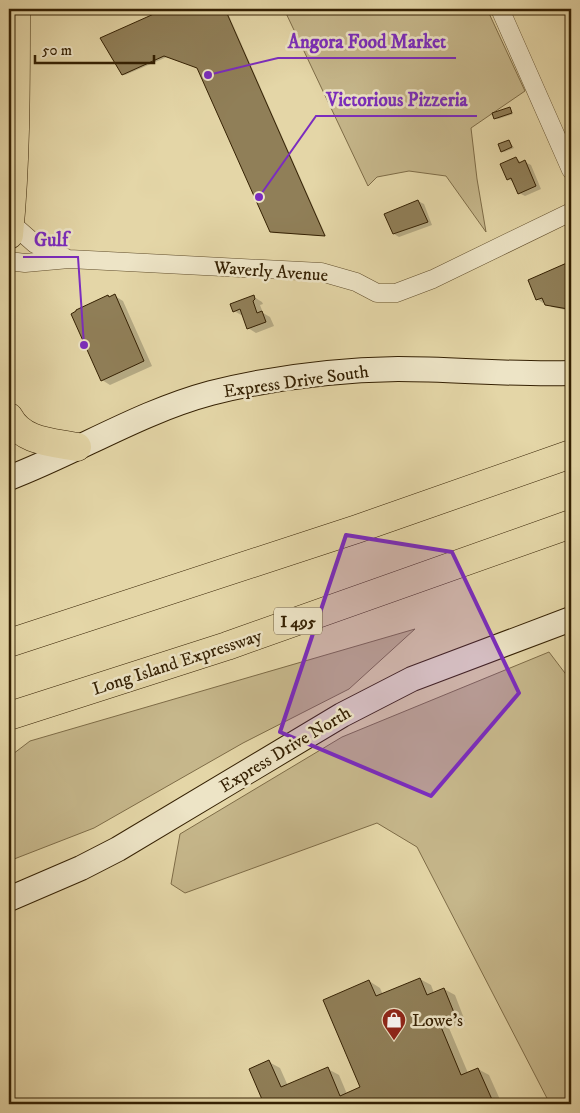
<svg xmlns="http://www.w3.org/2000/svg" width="580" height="1113" viewBox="0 0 580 1113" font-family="'IM FELL DW Pica',serif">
<rect width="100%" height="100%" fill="#e4d6a7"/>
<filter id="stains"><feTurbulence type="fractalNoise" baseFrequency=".004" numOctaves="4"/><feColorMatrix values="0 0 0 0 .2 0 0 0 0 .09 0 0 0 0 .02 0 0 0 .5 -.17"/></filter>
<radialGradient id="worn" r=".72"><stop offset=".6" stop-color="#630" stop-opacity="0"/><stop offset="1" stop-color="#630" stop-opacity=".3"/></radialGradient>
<path fill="#c6b78b" stroke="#7e6c47" d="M284,9h203l38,82 -54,37 6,51 9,53 -40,-56 -37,-5 -32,6 -9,9z
M415,629l-66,60 -106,54 -149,85 -85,33v-104l21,-16z
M549,652l22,29v423h-21l-133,-257 -40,-24 -192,70 -14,-9 9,-50 162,-97z"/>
<path fill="#0003" d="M168,9h58l100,227 -53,-3 -2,-2 -72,-163 -32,-11 -42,18 -3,-1 -20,-35z
M510,109l3,5 -15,5 -3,-1z
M509,141l5,7 -10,4 -2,-1z
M516,158l6,5 3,-1 6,3 10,24 -16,7 -6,-3 -6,-11 -5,-3z
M418,201l6,3 8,21 -33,12 -5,-3z
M569,264l2,1v46l-19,-4 -7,-6 -2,2 -6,-4z
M115,296l8,5 29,65 -42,19 -8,-5 8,-82z
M254,297l8,5 1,2 -3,1 3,8 7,4 4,9 -18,7 -8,-5 -5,-12 -9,-5z
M420,979l11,6 3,8 10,-4 11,6 10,26 -16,7 19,45 10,-4 11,6 13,29h-237l-15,-34 19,-8 11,6 8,18 40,-17 11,6 8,19 15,-6 7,-107 11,7 3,7z"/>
<path fill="#907f58" stroke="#352103" d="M165,9h60l100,227 -55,-4 -73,-164 -33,-12 -42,19 -22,-37z
M510,107l2,6 -18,6 -2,-6z
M509,140l3,7 -11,5 -3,-8z
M516,157l3,6 6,-3 11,26 -18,8 -7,-16 -4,2 -7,-16z
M418,200l10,22 -35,12 -9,-20z
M569,262l2,7v34l-3,6 -23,-4 -3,-7 -6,2 -8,-20z
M115,294l29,67 -43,20 -30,-67 5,-3v-1l32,-15 1,2z
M254,295l1,4 -2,2 4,12 5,-2 4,11 -19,7 -7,-20 -7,3 -3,-8z
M420,978l7,17 17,-7 11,27 -16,7 22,53 17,-7 16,36h-230l-15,-35 20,-9 12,27 47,-20 12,29 20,-9 -37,-87 46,-20 7,16z"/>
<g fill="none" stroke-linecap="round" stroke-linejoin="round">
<g stroke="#614e2c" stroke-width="19">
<path id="minor" d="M500,9l71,161
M10,222l25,22 31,14
M9,261l16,2 44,-4 252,13 35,10 21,11h19l37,-14 138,-67"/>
</g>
<g stroke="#352103" stroke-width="26">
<path id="secondary" d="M9,478c68,-26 131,-66 202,-85 60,-15 124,-23 187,-24 57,0 115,6 173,4
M9,899l72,-31 37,-19 224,-134 70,-36 159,-60"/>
</g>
<g stroke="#352103" stroke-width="29">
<path id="primary" d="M9,235c7,-73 7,-147 7,-221l-2,-5
M9,417c13,25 44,25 68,30"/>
</g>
<g stroke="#352103" stroke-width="29">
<path id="motorway" d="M9,643l348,-114 214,-75
M9,716l218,-70 344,-122"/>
</g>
<use href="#minor" stroke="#ede4c6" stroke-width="18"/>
<use href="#secondary" stroke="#ede4c6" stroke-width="24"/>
<use href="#primary" stroke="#e4d6a7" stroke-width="28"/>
<use href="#motorway" stroke="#e4d6a7" stroke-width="28"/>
</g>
<path fill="#7b2cbf" fill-opacity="0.2" stroke="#7b2cbf" stroke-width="4" stroke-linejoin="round" d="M346,535l106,17 67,141 -88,103 -151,-64z"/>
<defs>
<g id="shop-pin" transform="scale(1.25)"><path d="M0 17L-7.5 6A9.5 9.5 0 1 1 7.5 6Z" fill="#8f2418" stroke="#ede4c6"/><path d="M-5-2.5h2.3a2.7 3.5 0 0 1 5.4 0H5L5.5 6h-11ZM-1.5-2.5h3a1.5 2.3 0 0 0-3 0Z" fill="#fff"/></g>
</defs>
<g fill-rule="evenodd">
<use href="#shop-pin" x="394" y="1020"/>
</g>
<g text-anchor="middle" stroke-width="5" stroke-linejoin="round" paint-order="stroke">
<rect fill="#ede4c6" stroke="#6c5c3e" stroke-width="1" x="274" y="607.5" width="48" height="27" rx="4"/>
<g font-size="16" font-weight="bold" fill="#352103">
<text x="298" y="627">I 495</text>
</g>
<g font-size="18" fill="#352103" stroke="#ede4c6">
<text transform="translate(271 271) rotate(4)" y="6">Waverly Avenue</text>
<text transform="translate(296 381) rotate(-8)" y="6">Express Drive South</text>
<text transform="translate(177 662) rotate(-18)" y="6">Long Island Expressway</text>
<text transform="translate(285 749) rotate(-31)" y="6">Express Drive North</text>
</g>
<g font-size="18" fill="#352103" stroke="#ede4c6" text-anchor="start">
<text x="412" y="1026">Lowe's</text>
</g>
</g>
<path fill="none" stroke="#7b2cbf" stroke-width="2" d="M208 75L278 58H456M259 197L316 116H477M84 345L78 257H23"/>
<g fill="#7b2cbf" stroke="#ede4c6" stroke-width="2">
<circle cx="208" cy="75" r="5"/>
<circle cx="259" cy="197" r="5"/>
<circle cx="84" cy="345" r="5"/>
</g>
<g font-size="19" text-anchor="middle" font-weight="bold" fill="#7b2cbf" stroke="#ede4c6" stroke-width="5" stroke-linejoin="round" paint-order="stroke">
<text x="367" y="48">Angora Food Market</text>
<text x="397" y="106">Victorious Pizzeria</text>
<text x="51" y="246">Gulf</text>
</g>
<rect width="580" height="1113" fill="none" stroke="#e4d6a7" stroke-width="30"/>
<rect x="10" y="10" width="560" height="1093" fill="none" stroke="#352103" stroke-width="2.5"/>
<rect x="15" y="15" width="550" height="1083" fill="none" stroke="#352103"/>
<path d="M35 55v8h119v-8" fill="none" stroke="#352103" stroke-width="2.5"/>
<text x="42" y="55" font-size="15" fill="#352103" stroke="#ede4c6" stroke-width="4" paint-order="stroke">50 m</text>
<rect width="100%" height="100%" filter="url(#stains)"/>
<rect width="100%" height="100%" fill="url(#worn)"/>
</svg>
